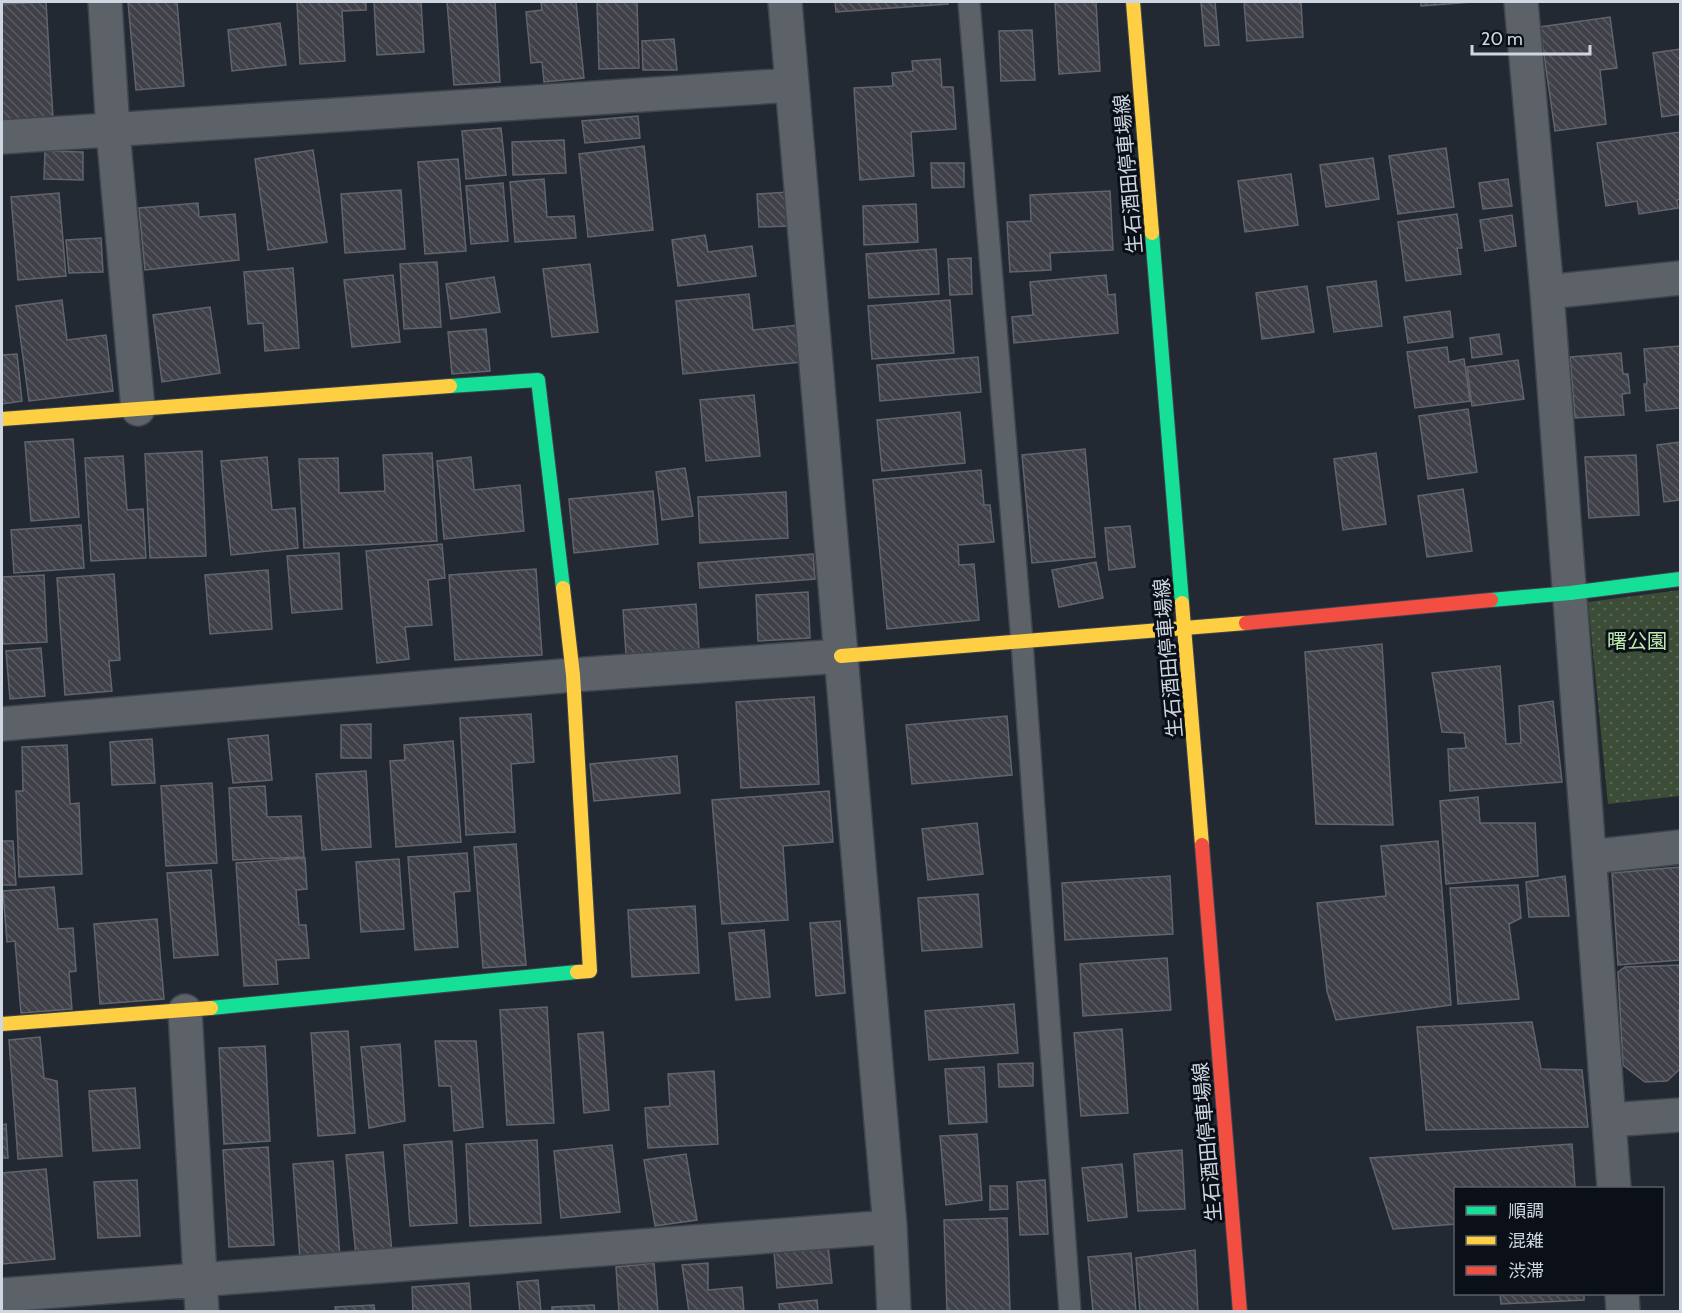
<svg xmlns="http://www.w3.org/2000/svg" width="1682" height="1313" viewBox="0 0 1682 1313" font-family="Cabin,'Noto Sans JP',sans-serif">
<defs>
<pattern id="green-dots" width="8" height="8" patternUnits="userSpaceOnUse" patternTransform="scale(1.5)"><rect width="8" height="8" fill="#3b4c37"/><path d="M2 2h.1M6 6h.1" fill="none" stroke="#566554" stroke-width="1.8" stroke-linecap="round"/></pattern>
<pattern id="building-back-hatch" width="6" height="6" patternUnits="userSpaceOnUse" patternTransform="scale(1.5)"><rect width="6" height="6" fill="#3f4048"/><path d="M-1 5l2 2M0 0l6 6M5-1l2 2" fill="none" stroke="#5a5b62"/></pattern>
</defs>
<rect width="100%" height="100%" fill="#222932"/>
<path fill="url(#green-dots)" d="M1680,590v206l-72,8 -20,-202z"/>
<path fill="url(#building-back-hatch)" stroke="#62646d" stroke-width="1.5" d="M46,2l7,116 -51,3v-117z
M128,2h49l7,84 -48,4z
M297,2h69v8l-24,1 3,50 -45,3z
M374,2h47l3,50 -47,3z
M447,2h48l5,80 -46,3z
M541,2h35l8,76 -40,4 -2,-20 -11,1 -5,-51 16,-2z
M597,2h40l2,66 -40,1z
M835,2h113v2l-112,8z
M1055,2h41l4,69 -41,3z
M1201,2h14l4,43 -14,1z
M1244,2h57l2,35 -56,4z
M1421,2h52l-52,4z
M1610,17l7,51 -17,2 6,54 -51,7 -15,-104z
M280,23l6,42 -54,6 -4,-41z
M1032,30l3,50 -34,1 -2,-50z
M674,39l3,31h-34l-1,-29z
M1680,49v65l-18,3 -9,-64z
M940,59l2,28h11l3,42 -45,3 3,44 -54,4 -6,-92 39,-2 -1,-13 21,-2 -1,-10z
M638,116l2,22 -55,5 -3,-22z
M501,128l5,47 -40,4 -4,-48z
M1680,132v67l-3,1 1,8 -39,6 -2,-13 -31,5 -9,-63z
M564,140l2,33 -53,2 -1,-33z
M644,146l9,84 -65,7 -9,-83z
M1446,148l8,59 -56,7 -9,-58z
M313,150l14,92 -59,8 -13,-91z
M45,151l38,1v28l-39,-1z
M1373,158l6,41 -53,8 -6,-42z
M458,159l8,92 -41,3 -7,-92z
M931,163h33v24l-32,1z
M1291,174l7,51 -53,7 -7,-51z
M544,179l3,38 27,-1 2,22 -61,4 -5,-60z
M1508,179l4,27 -29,3 -4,-26z
M503,183l5,58 -37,3 -5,-58z
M401,190l4,59 -60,4 -4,-59z
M1110,191l3,59 -63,3 1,17 -41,2 -3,-50 24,-1 -1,-26z
M788,192l2,34 -31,1 -2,-33z
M59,193l7,83 -48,4 -7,-83z
M198,203l1,14 36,-3 4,46 -94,10 -6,-62z
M916,204l2,38 -54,3 -1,-39z
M1457,214l5,34h-5l4,26 -55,7 -8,-59z
M1512,215l4,31 -31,5 -5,-31z
M705,235l3,17 44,-6 4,30 -78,10 -6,-46z
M101,238l2,34 -34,1 -3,-33z
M936,249l3,45 -70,4 -3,-44z
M971,258l1,36 -22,1 -2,-36z
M437,262l4,65 -37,2 -4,-65z
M590,264l8,68 -46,5 -9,-68z
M293,268l6,80 -34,3 -2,-28 -15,1 -4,-52z
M393,275l7,67 -48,5 -8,-67z
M1106,275l2,20 7,-1 3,39 -104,10 -2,-26 21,-2 -3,-33z
M494,277l6,35 -49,7 -5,-35z
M1376,281l6,45 -48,6 -7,-45z
M1307,286l7,46 -52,7 -6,-46z
M749,294l4,36 46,-5 3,37 -119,12 -7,-73z
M62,300l5,40 39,-5 7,56 -84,10 -13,-95z
M950,300l4,53 -82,6 -4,-53z
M210,307l10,66 -58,9 -9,-67z
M1450,311l3,26 -45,6 -4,-26z
M486,329l4,42 -38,3 -4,-42z
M1499,334l3,20 -30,4 -2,-20z
M1680,346v62l-34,3 -2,-27h3l-3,-35z
M1447,347l2,15 15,-3 6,42 -55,7 -8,-56z
M1621,353l2,21h5l2,19 -8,1 2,21 -49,3 -5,-61z
M17,354l5,47 -20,3v-49z
M978,357l3,35 -101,9 -3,-36z
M1518,360l6,39 -52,7 -5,-39z
M754,395l6,61 -54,5 -6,-61z
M1468,409l9,63 -49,7 -9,-63z
M960,412l5,51 -83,8 -5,-51z
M73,439l6,78 -48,4 -6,-79z
M1680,442v58l-16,2 -7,-57z
M1085,449l10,108 -63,6 -10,-108z
M202,451l4,105 -56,2 -5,-104z
M432,453l5,88 -133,7 -5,-89 39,-1 1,35 46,-2 -2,-36z
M1376,453l10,71 -43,6 -9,-71z
M1636,455l3,60 -50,3 -4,-61z
M123,456l4,54 16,-1 3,49 -55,3 -6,-103z
M267,457l5,53 23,-2 3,40 -67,7 -10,-94z
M471,457l3,33 46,-5 4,46 -80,8 -7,-78z
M685,468l8,48 -31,4 -6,-48z
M981,470l3,35h6l4,37 -36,3 1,20 15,-1 5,56 -92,9 -14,-149z
M1463,489l9,62 -45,6 -9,-61z
M653,491l5,53 -84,9 -5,-54z
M786,492l2,46 -88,5 -2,-46z
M81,525l3,43 -70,5 -3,-43z
M1130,526l5,41 -26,3 -4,-42z
M442,544l3,34 -17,2 4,45 -27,2 4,32 -32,4 -11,-112z
M339,553l3,56 -50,4 -5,-57z
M813,554l2,25 -115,9 -2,-25z
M1096,562l7,36 -44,9 -7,-37z
M536,569l6,86 -87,5 -6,-85z
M268,570l4,59 -62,5 -5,-59z
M114,574l6,86 -11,1 3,30 -47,4 -8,-117z
M44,575l3,67 -44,2 -1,-18v-49z
M808,592l2,46 -52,3 -2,-46z
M696,604l3,45 -73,5 -3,-44z
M1382,644l11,181 -77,-1 -11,-172z
M41,648l4,48 -35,3 -4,-48z
M1500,666l6,78 15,-1 -2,-37 34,-5 9,81 -112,9 -2,-42 18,-1 -2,-15 -22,-1 -10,-59z
M814,697l5,87 -78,4 -5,-86z
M531,714l3,48 -23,2 4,68 -49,3 -6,-117z
M1007,716l5,59 -100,9 -6,-59z
M371,724v34h-30v-33z
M268,735l4,45 -39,3 -5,-44z
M152,739l3,44 -43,2 -2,-43z
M453,741l8,101 -65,5 -6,-86 15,-1 -1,-15z
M67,745l3,59 9,-1 3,71 -63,3 -3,-86h7l-1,-44z
M677,756l3,37 -86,8 -4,-37z
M366,771l5,76 -49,3 -6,-76z
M212,783l5,80 -51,3 -5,-80z
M265,786l2,31 34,-1 3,41 -71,3 -4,-72z
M829,791l4,51 -50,4 5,74 -66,4 -10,-124z
M1478,797l2,26h55l3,53 -92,8 -6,-83z
M977,823l6,51 -55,6 -6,-51z
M2,841h11l3,44h-14z
M1438,841l13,164 -115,15 -9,-29 -10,-88 69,-7 -5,-50z
M516,844l10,121 -43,3 -9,-121z
M467,853l3,38 -16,1 4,55 -43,3 -7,-93z
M305,858l2,31 -11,1 3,35h7l3,33 -33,2 2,24 -34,2 -8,-123z
M399,859l5,70 -43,3 -5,-70z
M1680,867v93l-62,5 -6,-92z
M211,870l7,85 -44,3 -7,-85z
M1170,876l3,58 -108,6 -3,-57z
M1565,876l4,40 -40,1 -3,-35z
M1518,885l3,33 -12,6 10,75 -61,5 -8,-116z
M54,887l4,42 15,-1 3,43 -7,1 3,37 -51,4 -6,-72 -8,1 -4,-51z
M978,894l4,53 -60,4 -4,-53z
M695,906l4,67 -67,4 -4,-67z
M157,919l7,80 -64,5 -6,-80z
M840,921l5,72 -29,3 -6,-73z
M764,930l6,67 -34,3 -7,-67z
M1167,958l4,52 -88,6 -3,-52z
M1680,965v45h-1l1,59 -13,12 -22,1 -22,-17 -5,-93 7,-5z
M1014,1004l4,49 -89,7 -4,-49z
M547,1007l7,116 -47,2 -7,-115z
M1532,1022l9,47 41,1 6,57 -162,3 -9,-103z
M1122,1029l6,84 -47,3 -7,-83z
M348,1031l7,102 -37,3 -7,-103z
M603,1032l6,78 -25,3 -6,-79z
M40,1037l4,41 13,3 5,75 -44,3 -9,-119z
M435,1041h41l7,86 -29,4 -3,-45h-12z
M400,1044l5,77 -36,7 -8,-81z
M265,1046l5,95 -46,3 -5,-96z
M1033,1063v23l-34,1 -1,-23z
M984,1067l3,55 -38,2 -4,-55z
M714,1071l4,73 -70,4 -3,-40 25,-2 -2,-32z
M135,1088l5,60 -47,3 -4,-60z
M6,1124l2,34h-6v-33z
M977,1134l5,66 -36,5 -6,-69z
M537,1140l4,83 -71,3 -4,-82z
M452,1141l5,82 -47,3 -6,-81z
M1572,1144l3,44h-119v36l-63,5 -23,-71z
M612,1145l8,67 -59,6 -7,-67z
M268,1147l6,98 -45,2 -6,-97z
M1182,1150l3,59 -47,2 -4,-57z
M383,1152l9,101 -36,3 -10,-101z
M686,1154l11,66 -42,6 -11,-66z
M333,1161l7,97 -40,2 -7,-96z
M1122,1164l5,53 -39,4 -6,-53z
M46,1169l9,90 -52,5 -1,-91z
M137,1180l3,56 -42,2 -4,-56z
M1045,1180l3,54 -28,1 -3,-53z
M990,1186h17l1,23 -18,1z
M1007,1218l3,93 -63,1 -3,-92z
M828,1245l4,38 -55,5 -3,-37z
M1195,1250l3,62h-58l-4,-54z
M1131,1253l5,59h-43l-5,-55z
M654,1263l4,49h-39l-3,-45z
M708,1263v27l34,-3 2,25h-55l-7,-47z
M538,1280l3,32h-21l-3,-30z
M469,1283l2,29h-58l-1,-25z
M1500,1294h84v6l-83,4z
M817,1300l1,12h-38l-1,-8z
M374,1305l1,7h-39l-1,-5z
M594,1305l1,7h-43v-5z"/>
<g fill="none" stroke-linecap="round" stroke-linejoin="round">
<g stroke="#3f454d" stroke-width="24">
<path id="lane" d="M969,2l53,640 48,670"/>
</g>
<g stroke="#3f454d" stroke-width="36">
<path id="street" d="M105,2l8,129 25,278
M785,2l105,1225 4,85
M1521,2l26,290 67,896
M2,137l790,-52
M1547,292l133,-14
M2,724l571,-49 268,-19
M1589,857l91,-10
M185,1011l17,301
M1609,1120l71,-5
M1622,1294l1,18
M2,1295l888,-68"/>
</g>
<g stroke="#3f454d" stroke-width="16">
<path id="fast" d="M1152,233l30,370
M450,386l88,-6 25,208
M1491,600l79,-7 110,-14
M211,1008l366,-36"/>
</g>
<g stroke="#3f454d" stroke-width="16">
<path id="slow" d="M1133,2l19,231
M2,419l448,-33
M563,588l10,87 17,296 -13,1
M1182,603l20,242
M841,656l405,-33
M2,1024l209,-16"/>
</g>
<g stroke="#3f454d" stroke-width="16">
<path id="jam" d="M1246,623l245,-23
M1202,845l38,467"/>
</g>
<use href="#lane" stroke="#5d6269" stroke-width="21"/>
<use href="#street" stroke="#5d6269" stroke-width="33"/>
<use href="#fast" stroke="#16e098" stroke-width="14"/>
<use href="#slow" stroke="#ffcf43" stroke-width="14"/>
<use href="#jam" stroke="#f24e42" stroke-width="14"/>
</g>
<g text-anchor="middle" stroke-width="6" stroke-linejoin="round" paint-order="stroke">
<g font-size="20" fill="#ced6e1" stroke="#0b1018">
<text transform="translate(1128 174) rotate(-95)" y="7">生石酒田停車場線</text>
<text transform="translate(1168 658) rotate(-95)" y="7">生石酒田停車場線</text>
<text transform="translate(1207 1142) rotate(-95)" y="7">生石酒田停車場線</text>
</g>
<g font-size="20" fill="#bfeaae" stroke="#0b1018">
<text x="1637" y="648">曙公園</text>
</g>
</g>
<rect width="1682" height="1313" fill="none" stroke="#ced6e1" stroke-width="6"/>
<rect x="1454" y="1187" width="210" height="108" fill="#0b1018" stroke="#595f68" stroke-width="1.5"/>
<rect x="1466" y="1206" width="30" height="9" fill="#16e098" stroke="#595f68" stroke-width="1.5"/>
<text x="1508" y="1217" font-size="18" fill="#ced6e1">順調</text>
<rect x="1466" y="1236" width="30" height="9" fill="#ffcf43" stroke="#595f68" stroke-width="1.5"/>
<text x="1508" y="1247" font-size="18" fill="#ced6e1">混雑</text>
<rect x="1466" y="1266" width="30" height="9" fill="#f24e42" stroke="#595f68" stroke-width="1.5"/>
<text x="1508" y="1277" font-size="18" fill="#ced6e1">渋滞</text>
<path d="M1472 45v9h118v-9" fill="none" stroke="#ced6e1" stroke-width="3"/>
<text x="1481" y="45" font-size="18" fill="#ced6e1" stroke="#0b1018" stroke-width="4.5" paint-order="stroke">20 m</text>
</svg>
